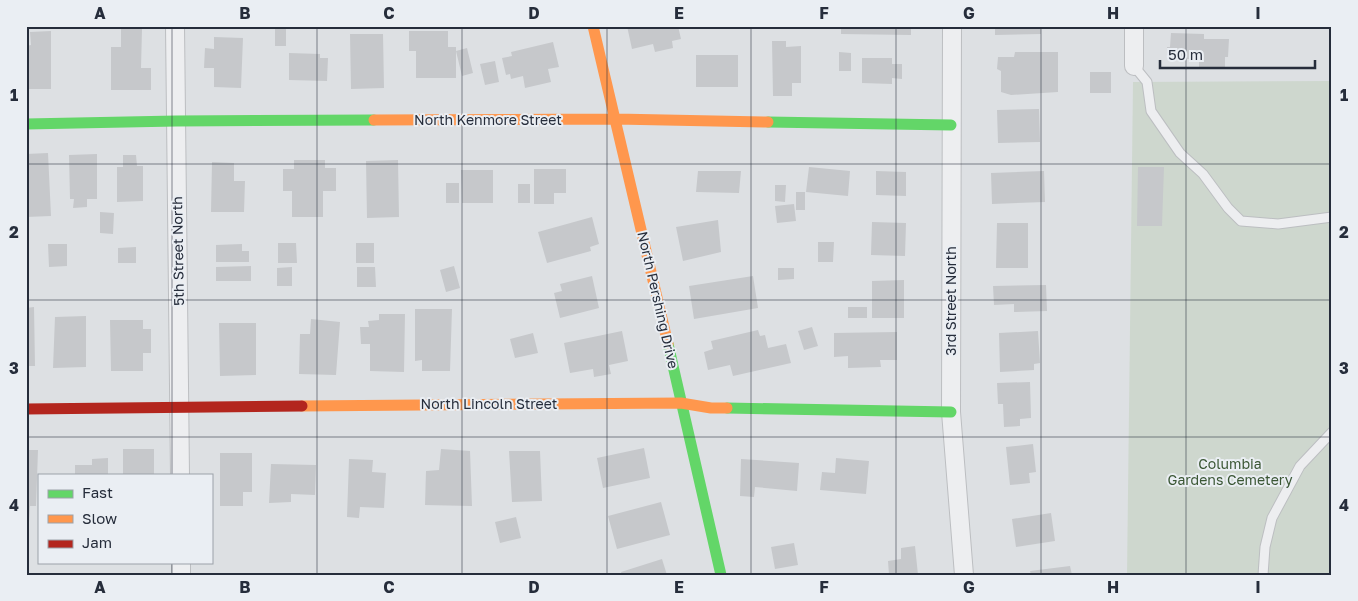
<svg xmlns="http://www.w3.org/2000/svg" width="1358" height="601" viewBox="0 0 1358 601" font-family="'Golos Text',sans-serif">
<rect width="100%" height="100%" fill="#dde0e3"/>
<path fill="#ced7ce" d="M1332,81v494h-205l6,-493z"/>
<path fill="#c6c8cb" d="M627,26h51l3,13 -9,2 1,7 -18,4 -2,-8 -21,5z
M841,26h70v9l-70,-1z
M995,26h46v8l-46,1z
M275,27h11v19h-11z
M121,29h21l-1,39h10v22h-40v-43h10z
M51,31v58h-25v-43l5,-1 -1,-13z
M409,31h39v16h8v31h-40v-27h-7z
M1171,33l33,1v5h25l-1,18h-3v11h-26v-9h-32v-12h3z
M350,34h33l1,54 -33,1z
M214,37l29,1 -2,50 -27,-1v-19h-10l1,-20 9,1z
M772,41h14v6l15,-1v37h-9v13h-19z
M553,42l6,25 -11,2 3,13 -26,6 -2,-12 -12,3 -1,-5 -4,1 -4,-17 10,-2 -1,-4z
M467,48l6,25 -11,3 -6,-25z
M839,52l12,1v18h-12z
M1015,52h43v40l-47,3 -10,-3v-21l-4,-2 1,-12h16z
M289,53l31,1v4h8l-1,23 -38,-1z
M696,55h42v32h-42z
M862,58h30v6h10v15l-10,-1v6l-30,-1z
M495,61l4,21 -14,3 -5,-21z
M1090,72h21v21h-21z
M1039,109l1,33 -42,1 -1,-33z
M48,153l3,63 -25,1v-63z
M97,154v45h-10v8l-14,1 1,-9h-4l-1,-44z
M123,155h13l1,11h6v35l-26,1v-35h6z
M294,160h31v8h11v23h-13v26h-31v-26h-9v-22h11z
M398,160l1,57 -32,1 -1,-57z
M212,162l22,1v18h11l-1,31h-33z
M809,167l41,4 -2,25 -42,-4z
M1138,167h26l-2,59h-25z
M534,169h32v24h-12v11h-20z
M461,170h32v33h-31z
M698,171h43l-2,22 -43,-1z
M876,171l30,1v24l-30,-1z
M1044,171l1,31 -53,2 -1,-31z
M446,183h13v20h-13z
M518,184h12v19h-12z
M775,185h11l-1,17 -10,-1z
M796,192h9v18h-9z
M794,204l2,17 -19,2 -2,-17z
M100,212l14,1 -1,21 -13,-1z
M592,217l7,27 -9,3 1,4 -44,12 -9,-31z
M718,220l3,32 -38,9 -7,-34z
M872,222l34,1 -1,33 -34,-1z
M997,223h31v45h-32z
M818,242h16l-1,20h-15z
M278,243h18l1,20h-19z
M356,243h18v20h-18z
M48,244h19v22l-18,1z
M242,244v7h7v11h-33v-17z
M136,247v16h-18v-15z
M251,266v15h-35v-14z
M454,266l6,22 -14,4 -6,-22z
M292,267v19h-15v-18z
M357,267h18l1,20h-19z
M778,268h16v11l-16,1z
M592,276l7,32 -39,10 -6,-25 8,-2 -2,-7z
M753,276l5,32 -64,11 -5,-33z
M904,280v38h-32v-37z
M1046,285l1,26 -33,1v-8l-20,1 -1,-19z
M34,307l1,59h-9v-58z
M848,307h19v11h-19z
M415,309h37l-2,62h-28v-11l-7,1z
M379,314h26l-1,58 -34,-1v-27h-9l-1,-17h9l-1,-6 11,-1z
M86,316v51l-33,1 2,-51z
M311,319l29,3 -4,53 -37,-1 1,-40h10z
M110,320h33v9h8v24h-8v18h-32z
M219,323h37v52l-36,1z
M812,327l6,19 -14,4 -6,-19z
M758,330l2,6 5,-1 3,13 18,-4 5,19 -58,13 -3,-11 -22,5 -4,-18 9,-3 -2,-8z
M622,331l6,30 -19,4 2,9 -17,3 -1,-8 -23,4 -6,-30z
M1038,331l2,32 -6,1v6l-34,2 -1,-39z
M897,332v28h-17l1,7 -33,1v-12l-14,1v-24z
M533,333l5,20 -23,5 -5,-19z
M1030,382l1,36 -11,1v7l-16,1 -1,-23h-5l-1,-21z
M1033,444l3,28 -7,1 1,10 -20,2 -4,-38z
M644,448l6,30 -47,10 -6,-30z
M123,449h31v26h-31z
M441,449l29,2 2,55 -47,-1 1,-34 13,-1z
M26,450h12l-2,56h-6l-1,17h-3z
M509,451h31l2,50 -30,1z
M220,453h32v39h-9v14h-23z
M108,458v17h-33v-10h17v-6z
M836,458l33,3 -3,33 -46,-4 2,-18 13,1z
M349,459l24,1 -1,12 14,1 -2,35 -24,-1 -1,11 -12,-1z
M741,459l58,4 -2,28 -42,-4 -1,10 -14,-1z
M271,464l45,1 -1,30 -24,-1v8l-22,1z
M661,502l9,33 -53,14 -9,-33z
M1051,513l4,28 -39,6 -4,-28z
M516,517l5,21 -21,5 -5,-21z
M794,543l4,22 -23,4 -4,-22z
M915,546l3,29h-29l-1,-14 13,-2v-11z
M662,559l5,16h-45l-1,-3z
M1070,566l2,9h-41l-1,-4z"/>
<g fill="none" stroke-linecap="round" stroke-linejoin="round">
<g stroke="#bcbec1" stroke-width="11">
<path id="lane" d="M1134,66l13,16 4,29 29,42 23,21 25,34 13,13 37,3 54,-7
M1263,575l2,-28 7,-29 28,-52 32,-34"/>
</g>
<g stroke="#bcbec1" stroke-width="20">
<path id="street" d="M175,26l5,449
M952,26l-1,386 13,163
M1134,66v-40
M181,562v13"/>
</g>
<use href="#lane" stroke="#edeef0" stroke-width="9"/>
<use href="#street" stroke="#edeef0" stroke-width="18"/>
<path stroke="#63d668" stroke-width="11" d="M768,122l183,3
M26,124l150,-3 198,-1
M668,344l53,231
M727,408l224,4"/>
<path stroke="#ff974d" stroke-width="11" d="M593,26l75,318
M374,120l242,-1 152,3
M302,406l379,-3 30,5h16"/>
<path stroke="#b3261e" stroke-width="11" d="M26,409l276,-3"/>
</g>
<path fill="none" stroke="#262d3b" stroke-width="1" stroke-opacity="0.55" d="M172,26v449M317,26v549M462,26v549M607,26v549M751,26v549M896,26v549M1041,26v549M1186,26v549M26,164h1306M26,300h1306M26,437h1306M172,562v13"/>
<g text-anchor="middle" stroke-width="4" stroke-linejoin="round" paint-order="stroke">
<g font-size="14" fill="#262d3b" stroke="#eaeef3">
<text x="488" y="125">North Kenmore Street</text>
<text transform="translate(178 251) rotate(-91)" y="5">5th Street North</text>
<text transform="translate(658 300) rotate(77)" y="5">North Pershing Drive</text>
<text transform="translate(951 301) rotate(-90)" y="5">3rd Street North</text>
<text x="489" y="409">North Lincoln Street</text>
</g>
<g font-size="14" fill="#3a5634" stroke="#eaeef3">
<text x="1230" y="469">Columbia<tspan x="1230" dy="16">Gardens Cemetery</tspan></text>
</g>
</g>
<rect width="1358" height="601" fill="none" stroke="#eaeef3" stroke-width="55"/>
<rect x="38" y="474" width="175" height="90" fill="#eaeef3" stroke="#9ca1a9"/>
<rect x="48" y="490" width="25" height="8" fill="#63d668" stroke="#9ca1a9"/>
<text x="82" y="498" font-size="15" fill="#262d3b">Fast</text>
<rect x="48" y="515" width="25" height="8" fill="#ff974d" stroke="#9ca1a9"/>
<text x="82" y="524" font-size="15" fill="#262d3b">Slow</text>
<rect x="48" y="540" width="25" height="8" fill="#b3261e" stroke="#9ca1a9"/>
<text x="82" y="548" font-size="15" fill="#262d3b">Jam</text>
<path d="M1160 60v8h155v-8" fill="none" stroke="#262d3b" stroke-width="2.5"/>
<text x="1168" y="60" font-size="15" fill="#262d3b" stroke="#eaeef3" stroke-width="4" paint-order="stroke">50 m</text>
<rect x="28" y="28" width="1302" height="546" fill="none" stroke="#262d3b" stroke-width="2"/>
<g font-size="16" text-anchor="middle" font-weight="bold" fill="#262d3b">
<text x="100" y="19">A</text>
<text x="245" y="19">B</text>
<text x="389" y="19">C</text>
<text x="534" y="19">D</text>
<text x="679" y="19">E</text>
<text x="824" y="19">F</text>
<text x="969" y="19">G</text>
<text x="1113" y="19">H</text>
<text x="1258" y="19">I</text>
<text x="14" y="101">1</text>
<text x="1344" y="101">1</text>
<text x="14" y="238">2</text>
<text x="1344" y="238">2</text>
<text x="14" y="374">3</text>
<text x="1344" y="374">3</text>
<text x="14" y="511">4</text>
<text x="1344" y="511">4</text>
<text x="100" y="593">A</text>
<text x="245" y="593">B</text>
<text x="389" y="593">C</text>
<text x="534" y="593">D</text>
<text x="679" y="593">E</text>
<text x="824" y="593">F</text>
<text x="969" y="593">G</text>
<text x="1113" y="593">H</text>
<text x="1258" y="593">I</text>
</g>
</svg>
